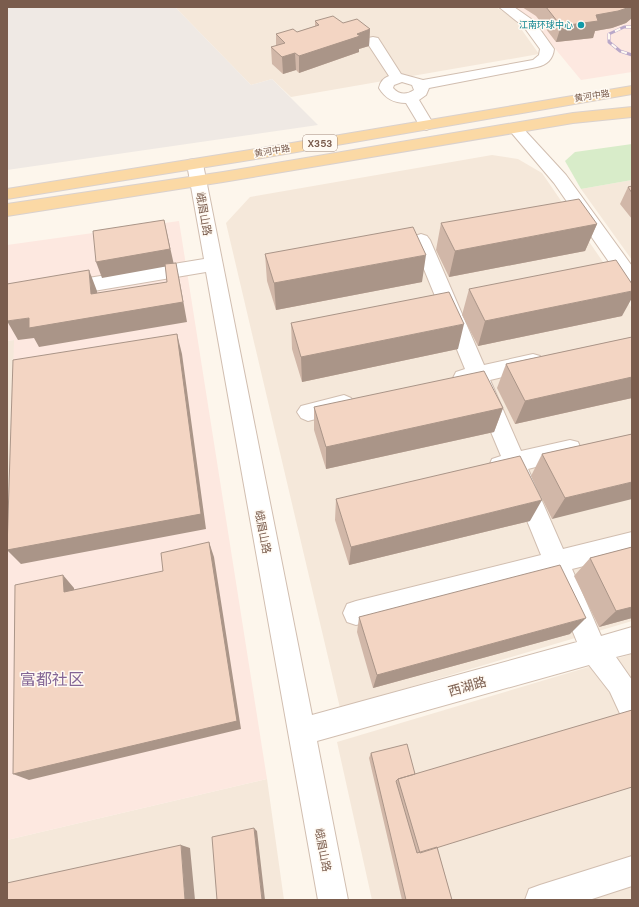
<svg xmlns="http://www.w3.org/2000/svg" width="639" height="907" viewBox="0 0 639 907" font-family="'DM Sans','Noto Sans SC',sans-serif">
<rect width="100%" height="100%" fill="#fdf6ec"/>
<path fill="#f5e8da" d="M175,7h321l18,12 25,35 -248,43 -19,-18 -21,6z
M492,155l26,4 24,14 74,108 16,28v312l-292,87 -114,-485 24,-26z
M632,180v80l-51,-71z
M14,340v14l-7,228v-241z
M632,654v246h-260l-35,-158z
M267,779l17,121h-277v-60z"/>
<path fill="#fde8e0" d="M513,7h119v65l-51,8 -52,-63z
M179,221l88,558 -260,61v-258l7,-242 -7,1v-96z"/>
<path fill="#efe9e4" d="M7,7h168l76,78 21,-6 46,46 -311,45z"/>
<path fill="#d8ecc9" d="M632,144v36l-51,9 -16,-28 10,-9z"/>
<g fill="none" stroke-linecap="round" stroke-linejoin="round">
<g stroke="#d1beb0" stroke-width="2">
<path id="minor" d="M499,7h15l20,14 20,28c-1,10 -7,16 -17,18l-108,21 -3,7 -7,5 15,25 -3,3 -5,2 -5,-2 -15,-25c-13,0 -21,-5 -27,-15 1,-5 4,-10 10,-12l-23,-35 2,-3 5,-1 5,1 23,36 22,6 110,-20 6,-5 1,-6 -16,-22zM402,82l10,3 2,5c-7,5 -15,5 -21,-2l1,-3z
M515,123l5,2 46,50 66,91v21l-7,-2 -71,-102 -44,-52 -3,-3 3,-3z
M195,159l6,1 2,4 109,551 265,-73 -27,-67 -194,50 -9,-3 -4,-9 4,-9 9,-3 185,-46 -33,-81 -8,2 -8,-3 -3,-7 3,-7 9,-3 -30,-72 -8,2 -7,-2 -3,-6 3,-6 9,-3 -53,-129 3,-4 6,-2 6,2 3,4 54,125 49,-11 7,2 3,6 -3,6 -50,12 31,71 49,-11 8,2 3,7 -3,7 -50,13 35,80 69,-17v22l-60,15 29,67 31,-9v26l-16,4 16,23v42l-10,-4 -12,-26 -21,-27 -272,76 31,159h-30l-112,-628 -142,24 -7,-2 -2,-5 2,-5 7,-2 140,-23 -17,-95 2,-4z
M344,395l7,3 4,6 -4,6 -43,11 -7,-3 -4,-6 4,-6z
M632,856v30l-43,14h-64l4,-11 11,-4z"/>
</g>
<g stroke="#dad1cd" stroke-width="2">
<path id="major" d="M632,86v8l-370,64 -255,41v-10l255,-41z
M632,107v10l-59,6 -350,59 -216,34v-12l216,-32 350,-59z"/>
</g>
<use href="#minor" fill="#fff" fill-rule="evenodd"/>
<use href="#major" fill="#fbd9a5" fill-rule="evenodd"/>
<g stroke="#b9a8c9" stroke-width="3">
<path id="rail" d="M632,27h-8l-15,7v8l11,9 12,4"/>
</g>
<use href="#rail" stroke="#fffaf3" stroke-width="2" stroke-dasharray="6" stroke-linecap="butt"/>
</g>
<path fill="#d1b7a8" d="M522,7h110v11l-6,5 -14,5 -17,3 -2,7 -37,4 -20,-26z
M315,21l28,2 27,6 -1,17 -10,3v3l-60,21 -3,-3 -13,4 -11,-10 -1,-17 5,-1v-12l21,-2 18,-6z
M632,186v33l-12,-15 8,-17z
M441,223l156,1 -12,27 -136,26 -13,-27z
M265,254l157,28 -146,28 -9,-29z
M469,289l153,27 -144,30 -16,-31z
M291,323l167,26 -156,33 -10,-33z
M632,337v61l-117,26 -18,-36 9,-24z
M314,407l189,1 -9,24 -168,37 -12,-39z
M632,434l-80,85 -21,-43 11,-22z
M336,499l194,22 -181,44 -14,-45z
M632,547v71l-33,9 -25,-51 16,-18z
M359,617l211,17 -197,54 -16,-56z
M371,753l44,21 22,73 15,53h-50l-33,-142z"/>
<path fill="#aa9588" d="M630,7h2v11l-6,5 -14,5 -17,3 -2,7 -37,4 5,-16 35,-11z
M370,29l-1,17 -10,3v3l-60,21v-17l58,-22z
M295,53l1,17 -13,4 -1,-17z
M164,220l10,45 -72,13 -6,-16z
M597,224l-12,27 -136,26 6,-26z
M426,255l-4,27 -146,28 -2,-27z
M176,263l4,20 7,39 -148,25 -5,-9 -16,2 -11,-19 22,-3 154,-16z
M89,270l8,21 2,23 -8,-20z
M632,291v7l-10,18 -144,30 7,-25z
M464,324l-6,25 -156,33 -1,-25z
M177,334l5,20 24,175 -185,35 -14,-14z
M632,377v21l-117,26 10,-23z
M503,408l-9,24 -168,37v-22z
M632,482v17l-80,20 13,-21z
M542,500l-12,21 -181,44 2,-18z
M209,542l5,15 27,172 -212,51 -16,-6z
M63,575l11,13 1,17 -11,-13z
M632,607v11l-33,9 17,-16z
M586,618l-16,16 -197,54 4,-13z
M254,828l3,3 8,69h-3z
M181,845l9,3 5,52h-10z"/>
<path fill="#f3d5c3" stroke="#aa9588" d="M546,7h84l-12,4 -22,4 2,6 -37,5z
M333,16l10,7 14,-4 13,10 -13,5 3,2 -61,20 -4,-3 -13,4 -11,-10 14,-4 -9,-9 17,-5 4,3 22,-7 -4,-4z
M632,186v7l-4,-6z
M579,199l18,25 -142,27 -14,-28z
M164,220l6,29 -74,13 -3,-31z
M413,227l13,28 -152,28 -9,-29z
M616,260l16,24v7l-147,30 -16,-32z
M176,263l7,39 -154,26v-10l-22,3v-37l82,-14 2,24 76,-12 -2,-18z
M449,292l15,32 -163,33 -10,-34z
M177,334l24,180 -194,36 6,-190z
M632,337v40l-107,24 -19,-37z
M484,371l19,37 -177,39 -12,-40z
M632,434v48l-67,16 -23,-44z
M520,456l22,44 -191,47 -15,-48z
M209,542l28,179 -224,53 2,-189 48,-10 1,17 99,-21 -2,-18z
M632,547v60l-16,4 -26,-53z
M560,565l26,53 -209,57 -18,-58z
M632,710v77l-212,66 -22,-74z
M407,744l8,30 -17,5 -2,2 21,72 20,-6 15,53h-46l-35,-147z
M254,828l8,72h-45l-5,-63z
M181,845l4,55h-178v-17z"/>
<circle fill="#0f9aa8" stroke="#fffaf3" stroke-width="1.5" cx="581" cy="25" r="4"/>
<g text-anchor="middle" stroke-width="3" stroke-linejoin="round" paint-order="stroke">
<g font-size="9" fill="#0d838f" stroke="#fffaf3" text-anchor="end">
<text x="573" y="28">江南环球中心</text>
</g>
<g font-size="9" fill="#7a5c4d" stroke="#fffaf3">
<text transform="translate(592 96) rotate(-9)" y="3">黄河中路</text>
<text transform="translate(272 151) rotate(-10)" y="3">黄河中路</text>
</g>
<rect fill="#fffaf3" stroke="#a28b7f" stroke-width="1" x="303" y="135" width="34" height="16" rx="3"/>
<g font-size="10" font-weight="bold" fill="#7a5c4d">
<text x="320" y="147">X353</text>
</g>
<g font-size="11" fill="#7a5c4d" stroke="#fffaf3">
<text transform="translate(204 214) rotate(80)" y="4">峨眉山路</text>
<text transform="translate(263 532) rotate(79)" y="4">峨眉山路</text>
<text transform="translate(323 850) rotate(79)" y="4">峨眉山路</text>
</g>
<g font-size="13" fill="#7a5c4d" stroke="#fffaf3">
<text transform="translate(467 686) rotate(-16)" y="5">西湖路</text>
</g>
<g font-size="16" fill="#846695" stroke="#fffaf3">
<text x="52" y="685">富都社区</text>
</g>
</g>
<rect width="639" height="907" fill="none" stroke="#7a5c4d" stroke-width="16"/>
</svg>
